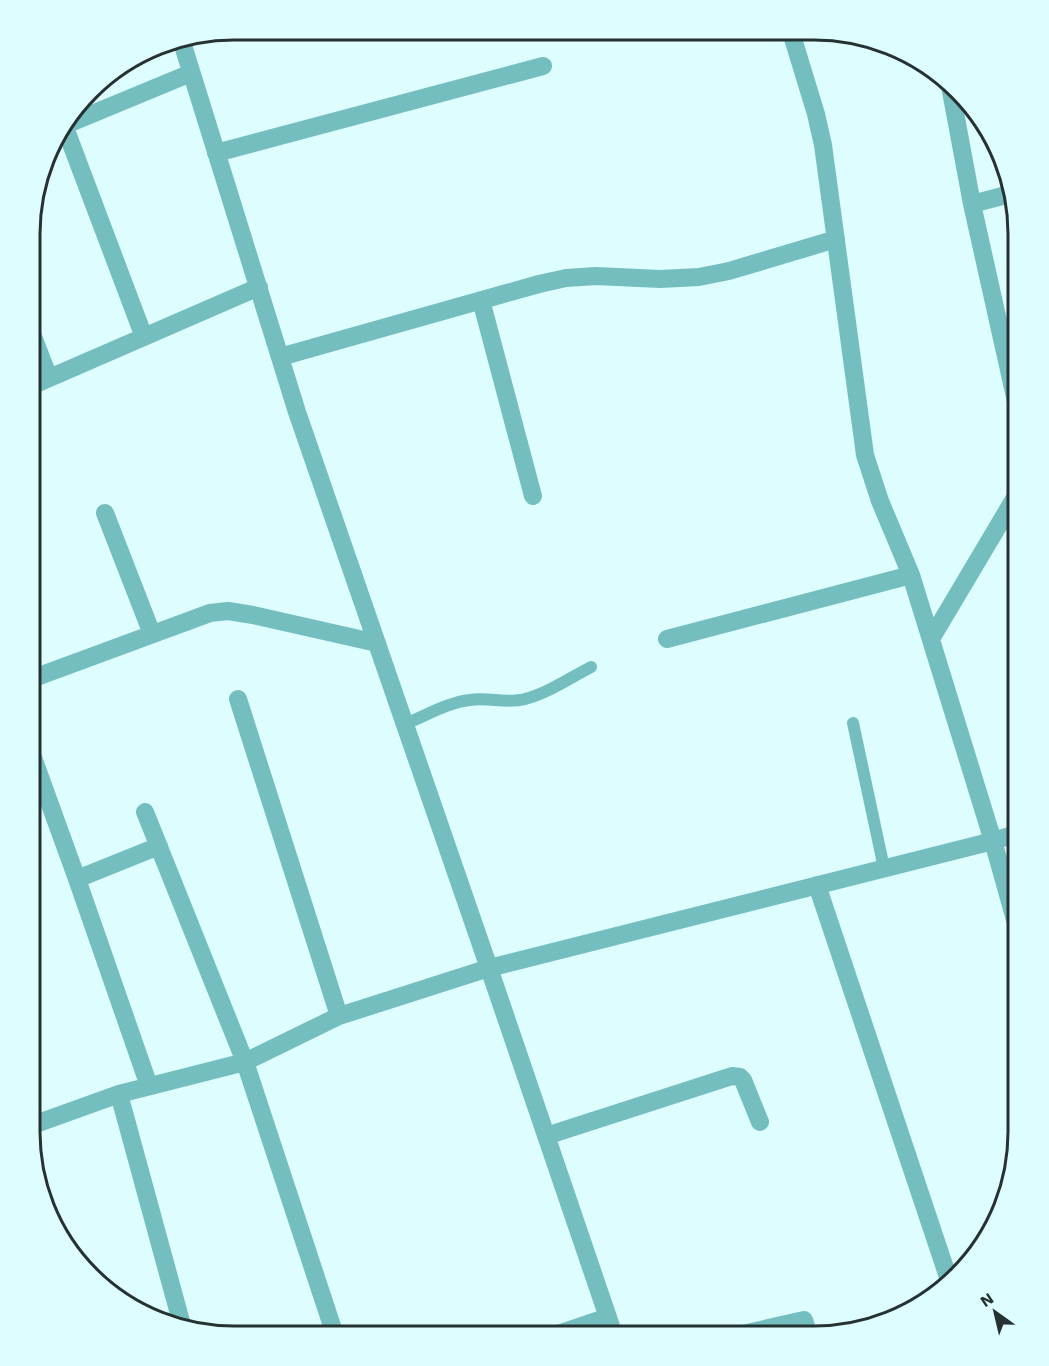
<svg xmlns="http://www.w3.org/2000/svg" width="1049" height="1366" viewBox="0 0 1049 1366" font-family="'Work Sans',sans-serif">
<rect width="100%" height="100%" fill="#ddfdfe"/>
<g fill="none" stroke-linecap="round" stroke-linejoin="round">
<path stroke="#75bec0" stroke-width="12" d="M853,723l31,145
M405,724c20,-8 44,-22 65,-24 18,-3 37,4 55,-1 23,-6 45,-21 66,-32"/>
<path stroke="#75bec0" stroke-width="18" d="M791,32l25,82 7,31 42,310 15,46 31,74 82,266 26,93
M181,39l116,373 192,556 125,367
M950,86l22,118 47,211
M64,125l80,212
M63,126l128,-53
M216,153l327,-87
M972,204l38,-10
M481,300l52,196
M32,334l17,44
M280,357l259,-73 27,-6 30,-2 64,3 39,-2 30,-6 107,-32
M31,386l228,-99
M105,513l47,121
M667,639l244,-64
M931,639l88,-148
M31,679l179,-66 18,-2 25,4 124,28
M238,699l101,317
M31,752l46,127 72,207
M145,812l100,250 90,273
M77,879l82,-33
M817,885l131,392
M119,1094l63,231
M30,1126l89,-32 126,-32 94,-46 150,-48 504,-127 26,-8
M546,1136l186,-60 8,1 3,3 17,42
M555,1335l53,-18
M734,1336l70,-16 5,16"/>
</g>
<path d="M0 0H1049V1366H0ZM234 40H814A194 194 0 0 1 1008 234V1132A194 194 0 0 1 814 1326H234A194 194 0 0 1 40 1132V234A194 194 0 0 1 234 40Z" fill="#ddfdfe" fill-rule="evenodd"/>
<path fill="none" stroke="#263232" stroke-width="3" d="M234 40H814A194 194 0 0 1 1008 234V1132A194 194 0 0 1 814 1326H234A194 194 0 0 1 40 1132V234A194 194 0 0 1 234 40Z"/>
<g transform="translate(995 1312) rotate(326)" stroke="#ddfdfe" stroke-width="4.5" paint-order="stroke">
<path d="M0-4.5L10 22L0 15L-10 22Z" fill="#263232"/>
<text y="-9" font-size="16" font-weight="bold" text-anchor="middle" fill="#263232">N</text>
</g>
</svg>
